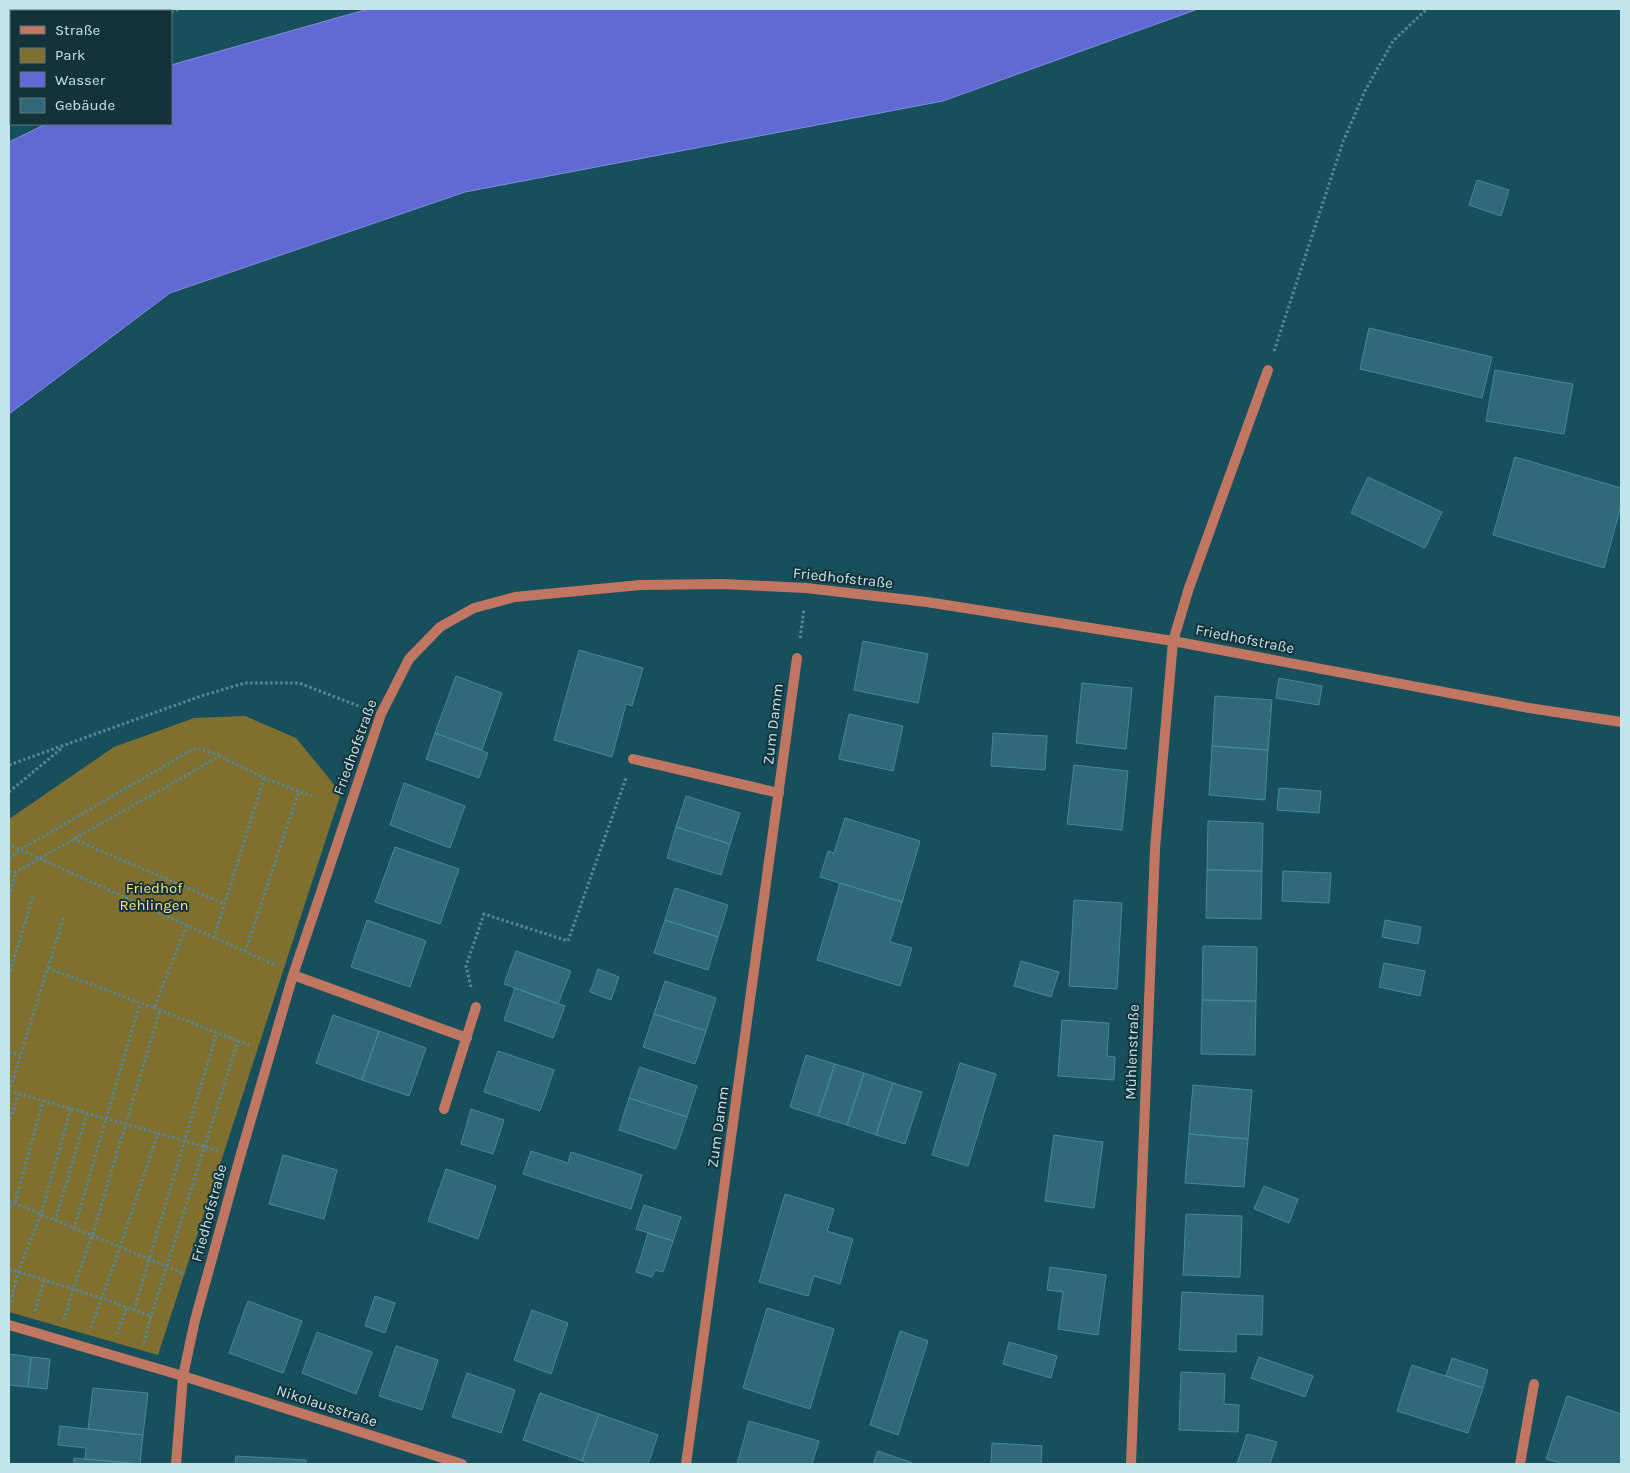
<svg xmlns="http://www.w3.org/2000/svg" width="1630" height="1473" viewBox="0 0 1630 1473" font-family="Karla,sans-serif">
<rect width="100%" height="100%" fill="#184f5c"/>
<path fill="#7f7030" d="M245,716l51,22 45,55 -183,562 -149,-43v-493l105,-72 80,-29z"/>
<path fill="#616ad4" stroke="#7e8fdc" d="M368,9h830l-255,92 -478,91 -295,101 -161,121v-272l37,-18h125v-59z"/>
<path fill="#306a79" stroke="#43899a" d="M1477,180l32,10 -8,26 -32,-11z
M1369,328l123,29 -10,41 -122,-29z
M1495,370l78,14 -9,50 -78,-13z
M1515,457l106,31v18l-17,62 -111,-33z
M1368,477l74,35 -17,36 -74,-35z
M863,641l65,13 -10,49 -64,-13z
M579,650l64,18 -11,38 -6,-2 -14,53 -58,-17z
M456,676l46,17 -20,57 -47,-17z
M1279,678l43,8 -3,19 -43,-7z
M1082,683l50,5 -6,61 -50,-6z
M1215,696l57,4 -4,50 -56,-4z
M849,714l54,12 -10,45 -54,-12z
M435,733l53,20 -9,25 -53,-19z
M993,733l54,3 -2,34 -54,-4z
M1212,746l56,4 -3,50 -56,-5z
M1074,765l54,6 -6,59 -55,-6z
M404,783l61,23 -15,42 -60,-23z
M1279,788l42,3 -2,22 -42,-3z
M686,796l54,17 -10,31 -54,-17z
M845,818l75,23 -18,61 -82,-25 8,-26 6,2z
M1208,821l55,2 -1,48 -55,-1z
M676,827l54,17 -9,31 -54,-17z
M395,847l64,22 -19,55 -65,-22z
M1207,870l55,1 -1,48 -55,-1z
M1283,871l48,2 -2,30 -47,-2z
M840,883l62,19 -12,40 22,6 -12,38 -83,-26z
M675,888l53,17 -10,32 -53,-17z
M1074,900l48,3 -5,86 -48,-3z
M367,920l59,21 -16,46 -59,-20z
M665,920l53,17 -10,33 -54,-17z
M1385,920l36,7 -3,17 -36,-7z
M1203,946l54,1 -1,54 -54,-1z
M516,951l55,20 -13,33 -54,-20z
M1021,961l38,11 -8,25 -37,-11z
M1384,963l41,8 -5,25 -41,-9z
M598,969l21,8 -8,23 -21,-8z
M665,981l51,17 -10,33 -52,-17z
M515,988l50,18 -12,32 -49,-18z
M1202,1000l54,1 -1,54 -54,-1z
M654,1014l52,17 -11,33 -52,-17z
M333,1015l46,16 -17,49 -46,-17z
M1062,1020l47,3 -2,33 8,1 -1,23 -56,-4z
M379,1031l47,17 -17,48 -47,-16z
M498,1051l56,19 -14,41 -56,-19z
M806,1055l29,9 -17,52 -28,-9z
M960,1063l36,11 -28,92 -36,-11z
M835,1064l29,9 -17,52 -29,-9z
M640,1067l57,19 -10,31 -58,-19z
M864,1073l29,10 -17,52 -29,-10z
M893,1083l29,9 -17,52 -29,-9z
M1193,1085l59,5 -4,49 -59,-5z
M629,1098l58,19 -11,32 -57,-19z
M471,1109l33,11 -11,34 -32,-10z
M1189,1134l59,5 -4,48 -59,-4z
M1054,1135l49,7 -9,66 -49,-7z
M531,1151l37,12 3,-11 71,23 -11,34 -108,-35z
M283,1155l54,15 -13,49 -55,-15z
M446,1169l50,17 -18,53 -50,-18z
M1264,1186l34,13 -9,24 -35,-14z
M785,1194l49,15 -7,22 26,8 -13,45 -26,-8 -6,20 -49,-14z
M644,1205l37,12 -8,24 -37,-12z
M1186,1214l56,2 -2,61 -57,-2z
M648,1233l25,8 -10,31 -8,-2 -3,7 -16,-5z
M1050,1267l56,8 -8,60 -40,-6 5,-37 -16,-2z
M1182,1292l81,4 -1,39 -26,-1v18l-57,-2z
M375,1296l20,7 -10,30 -20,-7z
M248,1301l54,20 -19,52 -54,-20z
M767,1308l67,21 -24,80 -67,-21z
M532,1310l36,13 -17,51 -37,-14z
M900,1331l28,10 -30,94 -28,-10z
M317,1332l55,20 -16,42 -54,-21z
M1009,1342l48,14 -6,22 -48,-14z
M396,1346l42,14 -16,50 -43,-14z
M9,1354l22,3 -3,30 -19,-2z
M31,1357l19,2 -3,30 -19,-2z
M1259,1357l54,19 -8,21 -54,-19z
M1452,1358l36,12 -5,18 -37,-12z
M1412,1365l71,23 -15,45 -71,-22z
M1181,1372l44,2 -1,30 15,1 -1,27 -59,-2z
M467,1373l48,17 -14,43 -49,-16z
M93,1388l55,5 -5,42 -55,-6z
M540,1393l59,21 -17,47 -59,-21z
M1567,1396l54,18v50h-57l-18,-5z
M599,1414l59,21 -10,29h-58l-8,-3z
M749,1421l70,20 -7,23h-75z
M60,1426l83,9 -3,29 -55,-5 1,-11 -28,-3z
M1247,1434l30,8 -7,22h-33z
M992,1443l50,3 -1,18h-50z
M878,1451l37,13h-42z
M236,1456l70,4v4h-71z
M74,1458l66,6h-66z"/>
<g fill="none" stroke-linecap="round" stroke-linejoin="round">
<path stroke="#598894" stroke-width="3" stroke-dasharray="2.5 2.5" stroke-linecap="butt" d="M70,11l4,-2
M171,12l8,-3
M9,76l2,-1
M1274,351l69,-209 22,-51 28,-50 34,-32
M800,638l4,-29
M9,765l192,-69 44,-13h54l62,24
M9,792l53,-44
M73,839l152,65
M12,846l263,119
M9,859l11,-9 175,-102 24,7
M9,872h7l204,-116 44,22 48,18
M9,896l7,-24
M214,938l50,-160
M245,952l54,-161
M48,968l106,40 33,-83
M9,976l24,-80
M471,987l-5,-21 18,-52 84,27 58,-163
M154,1008l97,38
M9,1052l11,3
M9,1091l211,60
M9,1092l55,-176
M9,1124l9,-30
M9,1201l176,73
M15,1203l28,-102
M9,1212l3,-10
M55,1221l32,-108
M74,1229l66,-226
M9,1269l92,29 50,18
M11,1302l7,-30 23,-58 30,-106
M134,1310l83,-278
M35,1311l9,-31
M64,1320l9,-31 19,-53 68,-226
M91,1328l29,-81 38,-114
M117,1334l10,-27
M144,1343l7,-27 87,-275"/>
<path stroke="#c17661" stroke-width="10" d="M1173,641l16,-53 79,-218"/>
<path stroke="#c17661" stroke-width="10" d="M633,759l146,34
M293,975l174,63
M444,1109l32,-102
M9,1325l174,51 279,88
M176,1464l7,-88 12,-56 45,-163 53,-182 88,-261 28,-55 31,-32 34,-19 41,-11 125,-12 83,-1 83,4 121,14 246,39 356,67 92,14
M686,1464l111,-806
M1131,1464l24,-616 18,-207
M1520,1464l14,-80"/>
</g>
<g text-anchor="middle" stroke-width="4" stroke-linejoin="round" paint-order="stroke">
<g font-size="15" fill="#c2e4ed" stroke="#153239">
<text transform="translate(843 578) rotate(6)" y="5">Friedhofstraße</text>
<text transform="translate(1245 639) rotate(11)" y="5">Friedhofstraße</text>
<text transform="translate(773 724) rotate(-83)" y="5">Zum Damm</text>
<text transform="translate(355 747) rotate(-70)" y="5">Friedhofstraße</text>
<text transform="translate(1132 1052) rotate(-88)" y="5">Mühlenstraße</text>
<text transform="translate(718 1127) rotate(-82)" y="5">Zum Damm</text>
<text transform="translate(209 1213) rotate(-75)" y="5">Friedhofstraße</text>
<text transform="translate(327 1406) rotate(18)" y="5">Nikolausstraße</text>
</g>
<g font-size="15" fill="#f8e387" stroke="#153239">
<text x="154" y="893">Friedhof<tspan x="154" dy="17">Rehlingen</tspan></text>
</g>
</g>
<rect width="1630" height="1473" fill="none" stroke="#c2e4ed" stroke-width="20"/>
<rect x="10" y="10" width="162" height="115" fill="#153239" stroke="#5a7981"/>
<rect x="20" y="26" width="25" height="8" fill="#c17661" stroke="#5a7981"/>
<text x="55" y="35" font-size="15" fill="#c2e4ed">Straße</text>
<rect x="20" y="48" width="25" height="15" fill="#7f7030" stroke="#5a7981"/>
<text x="55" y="60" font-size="15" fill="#c2e4ed">Park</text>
<rect x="20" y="72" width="25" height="15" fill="#616ad4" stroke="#5a7981"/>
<text x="55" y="85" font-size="15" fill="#c2e4ed">Wasser</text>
<rect x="20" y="98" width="25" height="15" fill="#306a79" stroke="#5a7981"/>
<text x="55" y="110" font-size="15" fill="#c2e4ed">Gebäude</text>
</svg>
